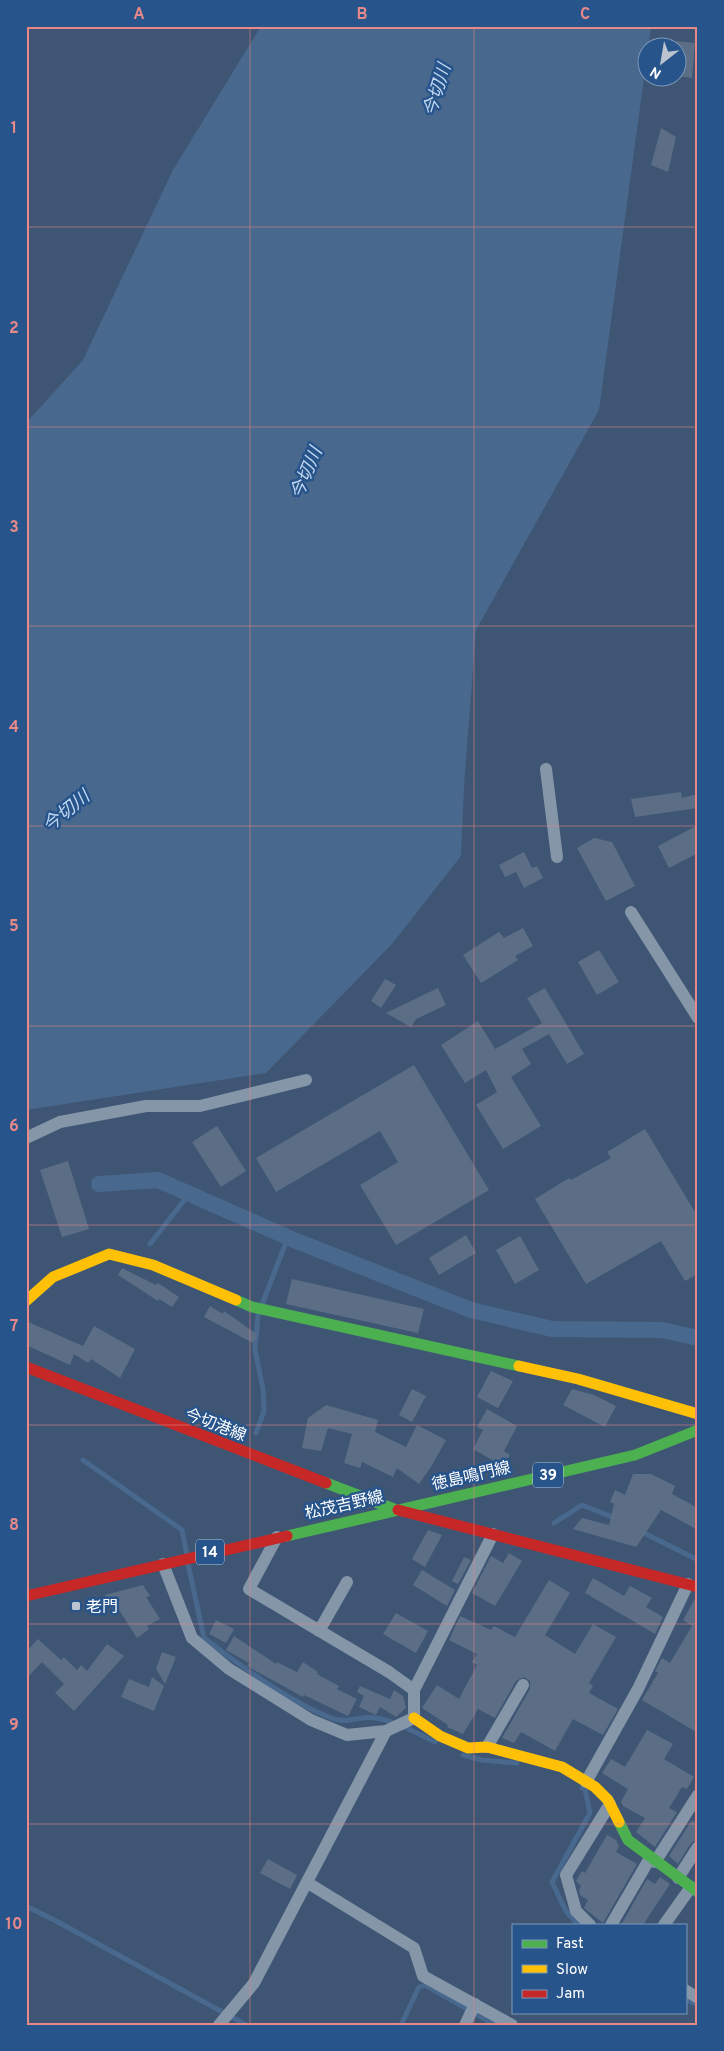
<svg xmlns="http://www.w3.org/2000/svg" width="724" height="2051" viewBox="0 0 724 2051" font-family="Overpass,'Noto Sans JP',sans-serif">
<rect width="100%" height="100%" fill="#3e5674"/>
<path fill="#49688e" d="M261,26h390l-52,384 -123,220 -12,156 -3,70 -69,88 -126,129 -240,37v-687l57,-63 90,-190z"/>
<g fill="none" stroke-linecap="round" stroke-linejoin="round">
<path stroke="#49688e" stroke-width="5" d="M150,1244l39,-50
M256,1433l8,-22 -1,-22 -8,-39 3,-35 30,-78
M83,1460l99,70 5,25
M554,1523l28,-18 35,14
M640,1531l58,29
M188,1564l16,74c35,27 88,66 130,81 12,5 28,-4 41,-1 21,3 41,15 60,24
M463,1755l19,5 35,3
M26,1906l32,16 188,103
M578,1925l-12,-14 -14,-29 38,-69 -5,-24 -3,-1
M685,1999l13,6
M401,2025l18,-38 6,-2 70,40"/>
<path stroke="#49688e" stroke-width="16" d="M99,1184l59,-4 136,60 177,70 81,19 110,1 36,8"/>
</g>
<path fill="#5b6e86" d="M676,41l19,2 -3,35 -16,-2z
M661,128l15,9 -8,35 -17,-7z
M681,792l1,6 16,-4v14l-63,9 -4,-18z
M698,825v28l-29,15 -11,-22z
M594,838l18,4 23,44 -29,15 -29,-53z
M524,852l8,16 5,-2 6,12 -19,10 -8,-16 -11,5 -6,-12z
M523,928l10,18 -18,10 3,4 -37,23 -18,-28 36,-23 5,6z
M599,950l20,32 -22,13 -19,-33z
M385,979l11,6 -15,23 -10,-7z
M438,988l8,17 -30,14 -5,8 -25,-14z
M545,988l39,66 -17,10 -18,-30 -27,15 9,15 -20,13 30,49 -38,23 -27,-44 21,-13 -11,-22 -21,13 -24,-38 37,-24 17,28 47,-26 -15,-25z
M414,1065l75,125 -93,55 -36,-60 38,-23 -18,-31 -104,61 -20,-34z
M217,1126l29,45 -25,16 -29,-45z
M645,1129l53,88v57l-13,7 -24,-40 -75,43 -51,-85 34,-21 2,2 40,-22 -4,-6z
M68,1161l21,68 -27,8 -22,-67z
M466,1235l10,18 -37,22 -10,-17z
M520,1236l19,34 -24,14 -19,-34z
M122,1268l34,17 2,-2 21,14 -7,10 -13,-8 -1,2 -40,-26z
M292,1279l132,30 -6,24 -132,-29z
M210,1306l13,8 1,-3 34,24 -5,8 -49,-26z
M26,1321l57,25 11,-20 41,23 -15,29 -29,-19 -3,4 -14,-9 -4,11 -44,-20z
M491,1371l22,10 -15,27 -21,-11z
M412,1389l14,7 -14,26 -13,-7z
M572,1389l22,6 22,11 -11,21 -42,-22z
M326,1405l52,15 -3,12 31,15 11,-22 29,15 -15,27 -12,17 -22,-16 -4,9 -31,-15 -2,6 -16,-5 8,-29 -24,-6 -7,23 -19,-3 6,-30z
M487,1409l30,17 -13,25 6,4 -7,11 -30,-17 10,-19 -6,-3z
M633,1474h18l24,12 -3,8 26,14v22l-37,-20 -25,37 -63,-18 9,-11 27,7 5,-21 -4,-2 5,-12 10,5z
M428,1530l14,5 -17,32 -13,-8z
M509,1553l13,8 -27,45 -23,-13 19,-37 12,7z
M464,1557l7,3 -13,24 -6,-3z
M422,1570l33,20 -8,16 -34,-21z
M593,1578l31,18 6,-10 22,12 -6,9 17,10 -8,17 -70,-41z
M549,1580l21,13 -25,42 30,19 18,-30 23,13 -27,46 4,3 -4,7 29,16 -15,26 -30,-16 -18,32 -34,-19 -7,11 -12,-5 28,-49v-8l-6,-4 -8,4 -21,37 -17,-9 -15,25 -16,-7 1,-2 -26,-17 15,-23 22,14 18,-34 -5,-3 5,-8 -28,-14 11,-24 31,14 3,-4 21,11z
M143,1585l7,11 -4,1 14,22 -13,7 2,3 -12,9 -18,-28 -5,2 -9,-17z
M695,1599h3v134l-56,-33 16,-27 -3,-2 7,-13 8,5 22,-37 -9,-6z
M396,1613l32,18 -12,22 -33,-19z
M216,1620l18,9 -8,14 -17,-9z
M234,1636l42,28 1,-2 20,10 6,-10 15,10 -1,2 22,12 -2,3 20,10 -9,17 -44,-21 -1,2 -56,-31 2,-3 -23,-13z
M38,1639l23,21 3,-3 13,13 4,-5 6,6 20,-27 17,12 -50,55 -19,-18 9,-9 -22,-22 -16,17v-27z
M162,1652l14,5 -11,27 -9,-15z
M152,1677l12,9 -10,25 -33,-14 8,-18 20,8z
M360,1686l30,13 4,-9 9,6 3,12 -10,9 -16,-10 -4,8 -17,-8 5,-11 -7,-4z
M647,1730l26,14 -9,15 30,18 -7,12 -5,-2 -13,21 8,4 -22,35 -19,-15 9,-14 -22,-12 -2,-4 7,-13 -26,-16 9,-14 14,8z
M692,1820l6,4v15l-7,4 -13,21 -9,-8z
M607,1835l9,5 3,6 -3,6 21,12 -34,59 -19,-15 4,-8 -8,-5 -1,-5 2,-4 -5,-5 6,-10 3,2z
M268,1859l29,16 -7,14 -30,-16z
M660,1877l10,7 -27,41h-22l26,-46 8,5z"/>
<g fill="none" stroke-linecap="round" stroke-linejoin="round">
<path stroke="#8596a9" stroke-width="12" d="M546,769l11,88
M631,912l67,106
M26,1138l34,-16 86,-16h54l106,-26
M277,1537l-28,52 140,83 25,18
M163,1564l29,74 37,31 82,51 36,15 39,-4 28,-13v-28l79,-156
M319,1631l28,-49
M487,1747l36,-62
M586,1782l52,-93 50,-105
M655,1862l43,-67
M678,1878l20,-31
M308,1883l106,65 9,28 89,49
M590,1925l-14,-14 -10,-36 44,-71
M611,1925l39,-67
M664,1925l27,-38
M685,1990l13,8
M219,2025l35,-42 132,-252
M465,2025l10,-21"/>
<path stroke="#4caf50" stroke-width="11" d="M236,1300l16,7 267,59
M326,1483l68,26
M287,1536l348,-81 63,-25
M619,1822l9,18 70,52"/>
<path stroke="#ffc107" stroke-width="11" d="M26,1301l27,-24 56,-23 44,11 83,35
M519,1366l59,13 120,35
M414,1718l26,18 28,12 19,-1 75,20 33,20 13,13 11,22"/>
<path stroke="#c62828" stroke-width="11" d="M26,1367l300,116
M398,1510l300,77
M26,1596l261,-60"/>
</g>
<path fill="none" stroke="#e88989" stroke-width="1" stroke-opacity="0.55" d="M250,26v1999M474,26v1999M26,227h672M26,427h672M26,626h672M26,826h672M26,1026h672M26,1225h672M26,1425h672M26,1624h672M26,1824h672"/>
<rect fill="#bbc4ce" stroke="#27548b" stroke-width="2" x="71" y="1601" width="10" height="10" rx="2.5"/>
<g text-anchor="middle" stroke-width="5" stroke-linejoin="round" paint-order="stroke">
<g fill="#27548b" stroke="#beccdc" stroke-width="1">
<rect x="533" y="1462.5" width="30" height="25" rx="4"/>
<rect x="196" y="1539.5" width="28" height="25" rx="4"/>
</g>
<g font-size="15" font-weight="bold" fill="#fff">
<text x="548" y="1480">39</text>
<text x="210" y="1557">14</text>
</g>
<g font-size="16" fill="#fff" stroke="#27548b">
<text transform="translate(216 1424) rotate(21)" y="6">今切港線</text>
<text transform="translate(471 1475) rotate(-13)" y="6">徳島鳴門線</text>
<text transform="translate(344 1504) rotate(-13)" y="6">松茂吉野線</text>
</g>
<g font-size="16" fill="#fff" stroke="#27548b" text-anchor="start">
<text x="86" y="1612">老門</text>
</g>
<g font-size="18" font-style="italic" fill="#c2d8f1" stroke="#27548b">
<text transform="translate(437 90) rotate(-73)" y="6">今切川</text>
<text transform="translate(306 473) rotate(-67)" y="6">今切川</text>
<text transform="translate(66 811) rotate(-39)" y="6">今切川</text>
</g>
</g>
<rect width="724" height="2051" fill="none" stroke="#27548b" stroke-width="55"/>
<rect x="512" y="1924" width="175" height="90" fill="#27548b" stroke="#7d98b9"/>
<rect x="522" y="1940" width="25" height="8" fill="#4caf50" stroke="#7d98b9"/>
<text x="556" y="1948" font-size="15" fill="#ffffff">Fast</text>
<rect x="522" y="1965" width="25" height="8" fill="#ffc107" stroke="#7d98b9"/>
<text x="556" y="1974" font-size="15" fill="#ffffff">Slow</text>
<rect x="522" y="1990" width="25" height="8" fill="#c62828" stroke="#7d98b9"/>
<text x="556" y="1998" font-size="15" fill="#ffffff">Jam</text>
<g transform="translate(662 62) rotate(211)"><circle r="24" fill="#27548b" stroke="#7d98b9"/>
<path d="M0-4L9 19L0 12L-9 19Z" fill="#bbc4ce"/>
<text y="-8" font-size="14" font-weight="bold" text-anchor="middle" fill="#ffffff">N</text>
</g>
<rect x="28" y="28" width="668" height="1996" fill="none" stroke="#e88989" stroke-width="2"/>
<g font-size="16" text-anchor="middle" font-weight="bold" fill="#e88989">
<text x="139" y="19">A</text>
<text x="362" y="19">B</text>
<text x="585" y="19">C</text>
<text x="14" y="133">1</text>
<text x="14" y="333">2</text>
<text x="14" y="532">3</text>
<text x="14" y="732">4</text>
<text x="14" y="931">5</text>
<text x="14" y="1131">6</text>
<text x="14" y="1331">7</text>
<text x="14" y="1530">8</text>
<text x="14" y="1730">9</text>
<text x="14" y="1929">10</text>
</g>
</svg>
